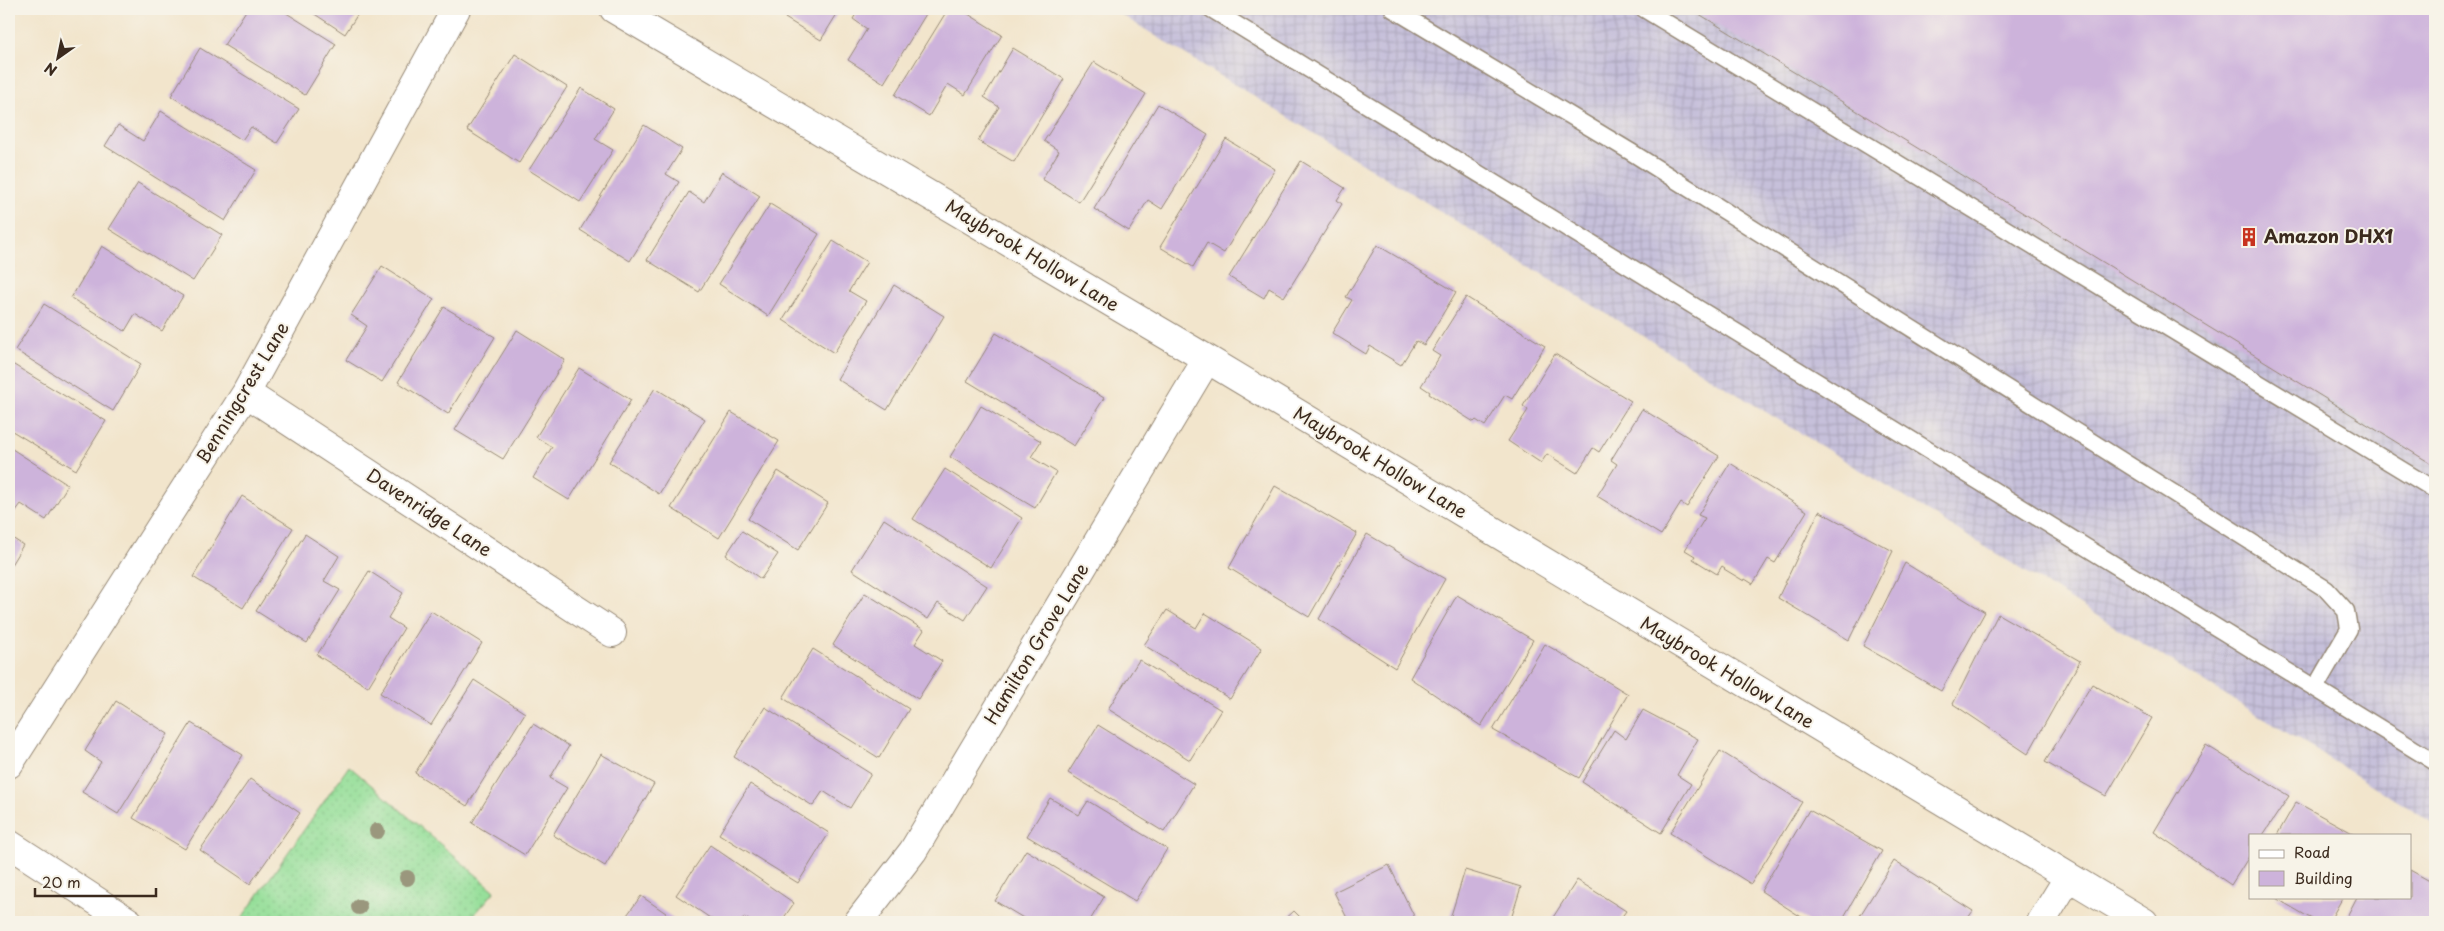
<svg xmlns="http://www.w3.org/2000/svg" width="2444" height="931" viewBox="0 0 2444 931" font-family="'Playpen Sans',sans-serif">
<defs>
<pattern id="industrial-grid" width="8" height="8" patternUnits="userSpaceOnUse" patternTransform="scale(1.25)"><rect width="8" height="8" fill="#c6c0da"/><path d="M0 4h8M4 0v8" fill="none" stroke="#aba5bb"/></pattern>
<pattern id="grass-dots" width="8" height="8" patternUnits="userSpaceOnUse" patternTransform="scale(1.25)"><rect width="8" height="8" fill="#96df9a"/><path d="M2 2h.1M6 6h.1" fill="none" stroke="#82c084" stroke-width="1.8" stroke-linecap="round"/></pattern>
</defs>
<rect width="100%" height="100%" fill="#f7f3e8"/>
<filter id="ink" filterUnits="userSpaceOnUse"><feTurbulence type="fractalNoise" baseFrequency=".02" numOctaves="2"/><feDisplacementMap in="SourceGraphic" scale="10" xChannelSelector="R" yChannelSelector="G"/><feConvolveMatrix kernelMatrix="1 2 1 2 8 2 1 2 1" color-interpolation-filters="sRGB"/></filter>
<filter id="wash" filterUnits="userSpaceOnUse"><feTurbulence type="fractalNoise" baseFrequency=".0096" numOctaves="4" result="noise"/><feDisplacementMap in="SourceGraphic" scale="20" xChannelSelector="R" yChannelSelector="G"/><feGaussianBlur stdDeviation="1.12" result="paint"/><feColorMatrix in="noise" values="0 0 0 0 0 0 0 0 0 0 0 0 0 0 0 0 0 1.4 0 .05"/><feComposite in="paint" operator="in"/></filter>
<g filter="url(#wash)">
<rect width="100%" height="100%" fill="#f2e5cc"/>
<path fill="url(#industrial-grid)" d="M1112,9h1323v815z"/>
<path fill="url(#grass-dots)" stroke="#68845c" d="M349,766l146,125 -27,31h-229z"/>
<g id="blocks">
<path fill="#cdb3db" d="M247,9h33l56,35 -31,51 -81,-50z
M307,9h54l-16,25z
M790,9h50l-19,31 -36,-22z
M859,9h70l-45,74 -36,-23 19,-31 -14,-10z
M948,9h12l42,26 -37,60 -17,-11 -19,32 -34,-21z
M1691,9h744v457z
M200,48l99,61 -22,34 -26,-16 -9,13 -71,-44z
M1013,48l51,31 -50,83 -36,-21 21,-34 -15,-10z
M515,54l52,33 -48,76 -52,-33z
M1094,62l52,32 -67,108 -37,-23 17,-28 -15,-10z
M581,88l33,21 -19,30 18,11 -33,52 -51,-32z
M1158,104l50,31 -46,74 -14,-9 -19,31 -35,-22z
M161,111l95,59 -31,51 -120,-75 13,-21 25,16z
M644,125l38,24 -16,25 13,8 -49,79 -50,-31z
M1226,139l49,30 -51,84 -17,-10 -14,24 -33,-20z
M1301,161l44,27 -8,12 5,4 -58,93 -15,-9 -5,10 -35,-21z
M722,172l38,24 -61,96 -52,-32 42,-68 15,10z
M138,183l84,52 -29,46 -84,-52z
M770,204l49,30 -51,82 -49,-32z
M833,241l34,21 -18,29 17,10 -32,52 -51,-33z
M1377,245l79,47 -32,53 -8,-4 -15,24 -31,-19 -4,8 -34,-21 20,-33 -6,-3z
M102,246l81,50 -21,35 -27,-17 -10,17 -54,-33z
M382,266l52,33 -52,83 -36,-22 21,-34 -16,-11z
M894,285l50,31 -57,94 -50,-31z
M1466,297l79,49 -33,53 -7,-4 -20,31 -9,-6 -2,2 -45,-28 1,-2 -9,-6 19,-30 -8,-5z
M44,304l97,60 -28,47 -98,-61z
M444,307l51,30 -47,77 -50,-32z
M517,330l48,30 -62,99 -48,-29z
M996,333l108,65 -30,48 -107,-65z
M1555,354l76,47 -32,51 -6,-4 -16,25 -30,-19 -6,9 -33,-22 20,-31 -5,-4z
M9,362l97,59 -30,49 -67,-41z
M579,368l52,32 -62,100 -36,-22 19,-31 -16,-10z
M655,388l50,31 -46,75 -50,-32z
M981,406l60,35 -10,16 25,15 -21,36 -85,-51z
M1642,409l77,47 -32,51 -6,-4 -20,32 -64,-39 20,-32 -6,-4z
M731,412l48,29 -60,97 -48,-30z
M9,447l59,38 -22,35 -25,-16 -12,16z
M1730,463l77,48 -32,52 -7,-4 -15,25 -8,-5 -1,2 -20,-12 1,-1 -3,-2 -5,8 -24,-15 2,-3 -10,-6 20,-32 -7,-3z
M945,469l77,49 -31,50 -78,-49z
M778,471l50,32 -30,47 -50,-31z
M1275,486l82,47 -48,84 -80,-49z
M242,496l51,32 -50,80 -50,-31z
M1819,511l74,40 -44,89 -71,-42z
M884,519l103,67 -22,34 -27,-17 -10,16 -76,-49z
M742,531l36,23 -17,25 -35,-24z
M305,534l34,22 -15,25 16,9 -33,53 -51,-32z
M1367,534l78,45 -50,89 -76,-49z
M9,536l14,9 -14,23z
M1905,563l80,49 -44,79 -78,-45z
M369,571l34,22 -15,25 16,10 -36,59 -51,-32z
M865,593l59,37 -9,14 27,17 -24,38 -85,-54z
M1457,595l76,45 -52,86 -71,-48z
M1167,610l29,18 9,-15 57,35 -32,51 -86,-54z
M431,611l51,32 -51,82 -51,-32z
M1998,614l82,47 -52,93 -75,-50z
M1545,644l83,50 -49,84 -86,-48z
M813,649l96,60 -30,49 -96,-60z
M1139,660l82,50 -31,50 -82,-51z
M474,680l51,33 -58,93 -52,-33z
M2092,684l60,34 -46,78 -61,-34z
M116,701l52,33 -50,80 -36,-22 19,-30 -16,-11z
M765,707l106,67 -21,34 -27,-17 -10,15 -79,-49z
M1643,710l55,29 -21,36 14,9 -30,49 -79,-51 32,-52 12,9z
M191,723l52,32 -58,94 -52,-31z
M533,724l36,22 -19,32 17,10 -42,67 -53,-32z
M1098,725l96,59 -30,48 -96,-59z
M2206,745l83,51 -26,39h-13v20l-19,30 -77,-53z
M1720,751l82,51 -51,82 -81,-51z
M601,754l53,30 -49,82 -52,-31z
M250,779l50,34 -50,71 -50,-34z
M750,784l79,49 -31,50 -79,-49z
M1050,798l29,17 9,-14 79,48 -32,52 -108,-65z
M2296,802l60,33h-79z
M1809,810l73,41 -41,71h-32l-48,-31z
M710,845l84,58 -13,19h-29l-8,-5 -3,5h-25l-40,-27z
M1026,850l78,47 -15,25h-59l-35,-21z
M1894,861l79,50 -8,11h-109z
M1389,865l28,57h-68l-15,-30z
M1465,870l56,17 -11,35h-61z
M2410,870l25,14v38h-91l13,-25h53z
M1577,880l49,31 -8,11h-68z
M641,896l38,26h-57z
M2274,897h69l-14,25h-12z
M1294,911l11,11h-23z"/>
</g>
</g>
<g filter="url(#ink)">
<use href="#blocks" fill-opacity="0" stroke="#968875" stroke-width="1"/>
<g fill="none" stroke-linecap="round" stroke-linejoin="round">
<g stroke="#968875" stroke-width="19">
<path id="lane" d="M1211,9l1224,753
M1393,9l238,143 695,437 20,22 3,18 -34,59
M1644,9l791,481"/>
</g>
<g stroke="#968875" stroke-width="30">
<path id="street" d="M614,9l593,350 937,563
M246,393l366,240
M9,764l237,-371 210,-384
M9,844l120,78
M858,922l55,-71 294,-492
M2041,922l27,-44"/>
</g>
<use href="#lane" stroke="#fff" stroke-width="16"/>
<use href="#street" stroke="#fff" stroke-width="28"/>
</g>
<g fill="#9a977d">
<circle cx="377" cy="831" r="8"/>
<circle cx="407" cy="878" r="8"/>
<circle cx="359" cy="907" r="8"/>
</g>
</g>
<defs>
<g id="building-bare" transform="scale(1.5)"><path d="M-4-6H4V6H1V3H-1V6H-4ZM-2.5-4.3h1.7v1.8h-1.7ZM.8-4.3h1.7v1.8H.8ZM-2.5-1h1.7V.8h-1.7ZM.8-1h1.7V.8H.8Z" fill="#c8321e" stroke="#f7f3e8" stroke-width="2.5" paint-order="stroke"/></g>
</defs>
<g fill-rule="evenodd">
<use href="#building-bare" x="2249" y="237"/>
</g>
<g text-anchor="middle" stroke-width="4" stroke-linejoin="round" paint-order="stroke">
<g font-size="18" font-weight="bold" fill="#3b2a1e" stroke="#f7f3e8" text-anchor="start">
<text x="2264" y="243">Amazon DHX1</text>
</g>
<g font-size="18" fill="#3b2a1e" stroke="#f7f3e8">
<text transform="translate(1032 256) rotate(31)" y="6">Maybrook Hollow Lane</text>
<text transform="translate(243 393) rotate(-59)" y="6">Benningcrest Lane</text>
<text transform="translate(1380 463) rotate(31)" y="6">Maybrook Hollow Lane</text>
<text transform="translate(429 513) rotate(33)" y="6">Davenridge Lane</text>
<text transform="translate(1037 644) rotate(-59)" y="6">Hamilton Grove Lane</text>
<text transform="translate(1727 673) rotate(31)" y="6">Maybrook Hollow Lane</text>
</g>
</g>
<rect width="2444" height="931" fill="none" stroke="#f7f3e8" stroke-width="30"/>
<rect x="2249" y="834" width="162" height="65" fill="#f7f3e8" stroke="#aca397"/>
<rect x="2259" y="850" width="25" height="8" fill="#ffffff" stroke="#aca397"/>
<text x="2294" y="858" font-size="15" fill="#3b2a1e">Road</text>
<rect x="2259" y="871" width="25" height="15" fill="#cdb3db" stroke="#aca397"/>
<text x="2294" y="884" font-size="15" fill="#3b2a1e">Building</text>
<g transform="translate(58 58) rotate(213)" stroke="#f7f3e8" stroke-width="4" paint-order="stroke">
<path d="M0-4L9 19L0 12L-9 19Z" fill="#3b2a1e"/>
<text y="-8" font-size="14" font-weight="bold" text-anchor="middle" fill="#3b2a1e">N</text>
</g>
<path d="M35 888v8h121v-8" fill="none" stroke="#3b2a1e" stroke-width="2.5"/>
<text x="42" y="888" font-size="15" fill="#3b2a1e" stroke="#f7f3e8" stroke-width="4" paint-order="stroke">20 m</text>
</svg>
